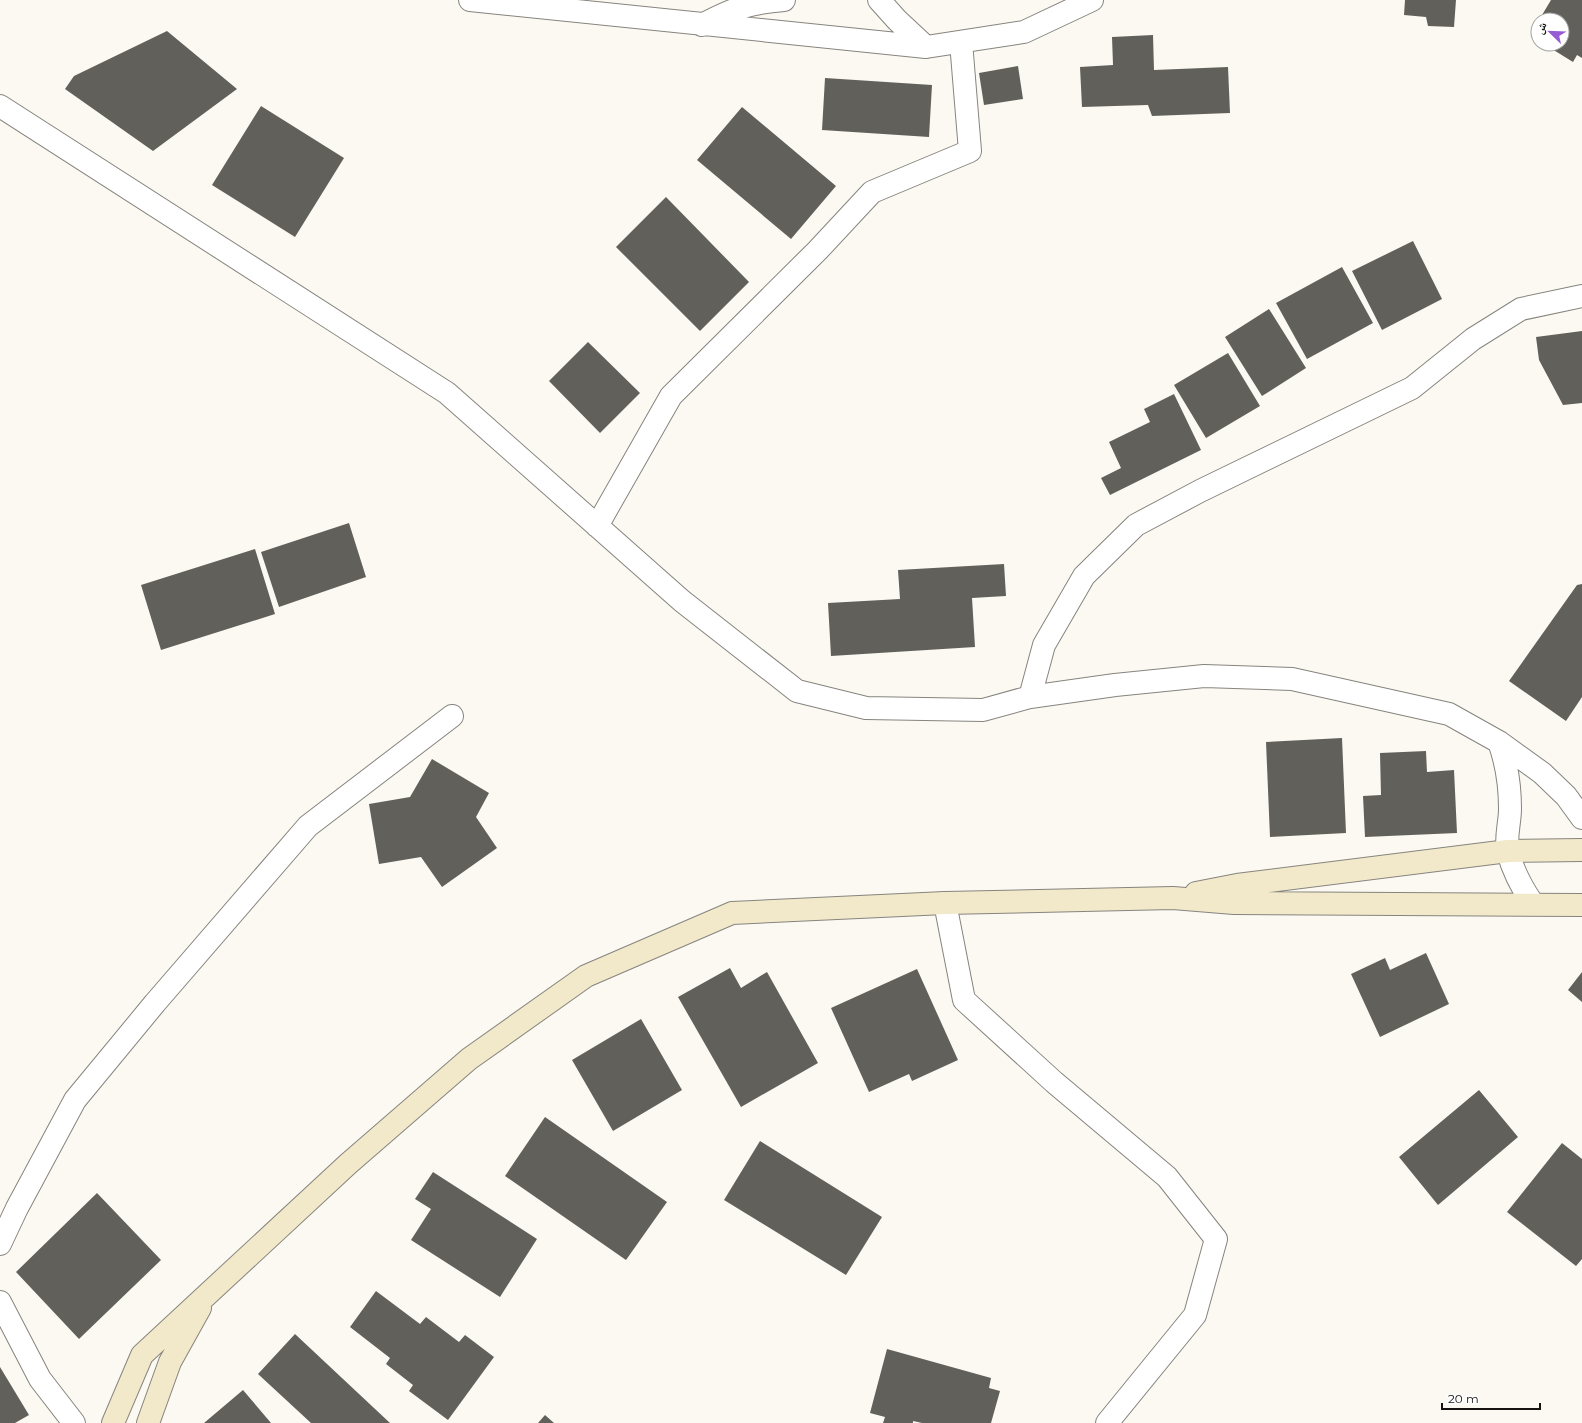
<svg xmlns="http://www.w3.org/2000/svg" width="1582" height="1423" font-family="Montserrat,'Noto Naskh Arabic',sans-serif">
	<rect width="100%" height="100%" fill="#fbf9f2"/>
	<path fill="#62605b" d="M1405,0H1456L1454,27L1428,26L1426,17L1404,15Z
		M1551,0H1582V58L1577,55L1573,62L1552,49L1555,44H1562V20H1539Z
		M167,31L237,89L153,151L65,89L74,76Z
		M1153,35L1154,70L1228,67L1230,113L1152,116L1148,105L1082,107L1080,67L1113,65L1112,37Z
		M1018,66L1023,99L984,105L979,73Z
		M825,78L932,85L929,137L822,130Z
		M261,106L344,158L295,237L212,185Z
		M742,107L836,186L791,239L697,160Z
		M666,197L749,282L700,331L616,247Z
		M1413,241L1442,299L1382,330L1352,271Z
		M1342,267L1373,323L1307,359L1276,303Z
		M1269,309L1306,368L1262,396L1225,337Z
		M1582,331V403L1563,405L1539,360L1536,337Z
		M588,342L640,393L600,433L549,381Z
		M1228,353L1260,406L1206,438L1174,385Z
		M1174,394L1201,450L1110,495L1101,478L1121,468L1109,442L1150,422L1144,409Z
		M349,523L366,577L279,607L261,552Z
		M255,549L275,614L161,650L141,585Z
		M1004,564L1006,596L972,598L975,647L831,656L828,603L900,599L898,570Z
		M1582,584V697L1566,721L1509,681L1577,585Z
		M1342,738L1346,833L1270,837L1266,742Z
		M1426,751L1427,772L1454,770L1457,833L1365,837L1363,796L1381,795L1380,753Z
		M432,759L489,793L476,817L497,848L442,887L421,857L379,864L369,804L410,797Z
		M1426,953L1449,1004L1380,1037L1351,974L1385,958L1390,970Z
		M730,968L741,988L767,972L818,1063L741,1107L678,997Z
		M917,969L958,1060L912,1081L909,1074L869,1092L831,1008Z
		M1582,972V1002L1568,990Z
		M641,1019L682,1090L613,1131L572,1060Z
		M1479,1090L1518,1137L1438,1205L1399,1157Z
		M545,1117L667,1202L626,1260L505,1176Z
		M760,1141L882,1217L846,1275L724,1200Z
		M1562,1143L1582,1159V1259L1576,1266L1507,1212Z
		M433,1172L537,1239L500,1297L411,1240L431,1209L415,1199Z
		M97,1193L161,1260L79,1339L16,1272Z
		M376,1291L420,1324L426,1317L459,1342L465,1335L494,1357L448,1420L409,1391L413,1385L386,1364L390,1358L350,1327Z
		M295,1334L390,1423H311L258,1374Z
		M887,1349L991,1378L989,1388L1000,1391L991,1423H922L913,1421V1423H883L885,1417L870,1413Z
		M0,1367L29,1415L15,1423H0Z
		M243,1390L271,1423H204Z
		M545,1415L554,1423H538Z"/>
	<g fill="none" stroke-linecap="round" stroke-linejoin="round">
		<g stroke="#86847e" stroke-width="24">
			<path id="minor" d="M470,0L926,47L1024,32L1092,0
				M879,0L897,20L926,47
				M702,25C734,8 749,3 784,0
				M0,106L447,393L682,601L797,691L866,708L983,710L1030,697L1115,685L1204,676L1292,679L1449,714L1499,742L1542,773L1566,796L1582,818
				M597,526L671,396L818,250L872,192L970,151L961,42
				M1030,697L1044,645L1084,576L1136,525L1200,491L1412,388L1473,339L1521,309L1582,296
				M1499,742C1507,764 1510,786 1510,809C1510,823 1505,837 1508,852C1513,871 1522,888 1533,904
				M945,903L964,1000L1054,1082L1167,1177L1216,1239L1195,1315L1107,1423
				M0,1244L17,1208L75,1100L155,1003L308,826L452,716
				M0,1302L40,1379L74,1423"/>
		</g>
		<g stroke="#86847e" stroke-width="24">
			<path id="secondary" d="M1196,893L1237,885L1508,851L1582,850
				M113,1423L142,1355L348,1164L469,1059L586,976L732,913L945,903L1173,898L1234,903L1582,905
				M148,1423L170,1362L200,1308"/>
		</g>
		<use href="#minor" stroke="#fff" stroke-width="22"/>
		<use href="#secondary" stroke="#f2e9cb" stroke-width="22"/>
	</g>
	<g transform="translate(1550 32) rotate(293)"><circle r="19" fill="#ffffff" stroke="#a1a1a0"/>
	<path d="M0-3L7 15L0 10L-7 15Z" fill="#975bd3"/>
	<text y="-6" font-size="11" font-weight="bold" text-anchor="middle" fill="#141311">ش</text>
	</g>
	<path d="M1442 1403v6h98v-6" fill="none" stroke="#141311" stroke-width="2"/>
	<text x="1448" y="1403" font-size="12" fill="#141311" stroke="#ffffff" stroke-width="3" paint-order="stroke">20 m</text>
</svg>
